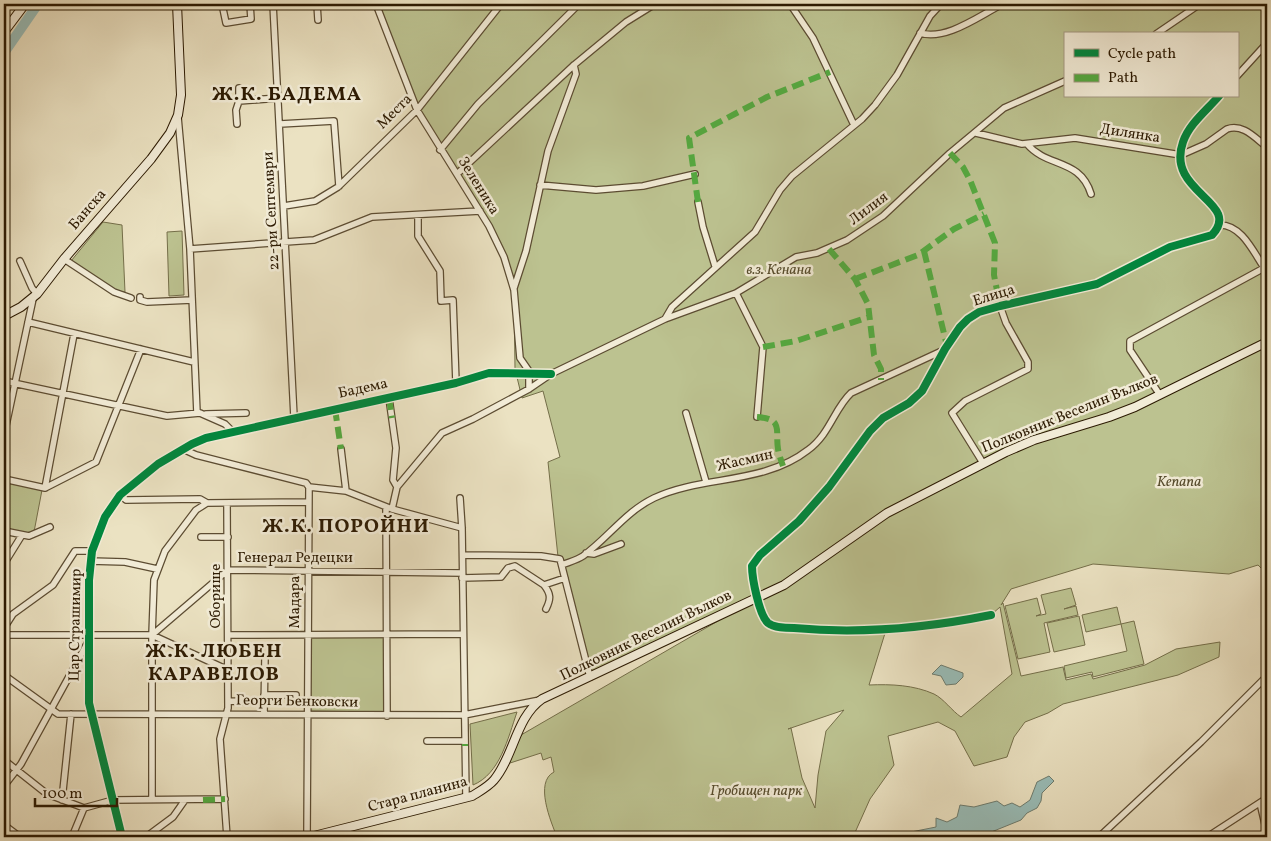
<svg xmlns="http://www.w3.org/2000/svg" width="1271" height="841" font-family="Vollkorn,serif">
	<rect width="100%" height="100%" fill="#ebe2c2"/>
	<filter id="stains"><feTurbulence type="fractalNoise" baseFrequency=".004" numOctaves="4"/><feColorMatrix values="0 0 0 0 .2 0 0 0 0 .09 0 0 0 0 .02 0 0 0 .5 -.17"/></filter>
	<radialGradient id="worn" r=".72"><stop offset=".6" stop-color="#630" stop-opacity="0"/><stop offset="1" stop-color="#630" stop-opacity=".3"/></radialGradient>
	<path fill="#bcc290" stroke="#746e49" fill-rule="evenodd" d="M376,4H1267V574L1258,565L1229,574L1093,564L1011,589L1001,605L1003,603L1021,676L1063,667L1066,680L1091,674L1093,679L1145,665L1176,649L1220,642L1219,657L1178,675L1063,704L1048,713L1025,722L1014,737L1007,757L974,766L955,731L938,722L888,736L894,765L870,799L853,837H557C551,822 534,782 554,772L551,757L543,760L541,753L507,764L521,735L749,603L590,677L558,557L548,462L560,457L543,391L522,398L515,369L514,290L504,257L417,110ZM1065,34H1237V96H1065ZM1000,607L1012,674L961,717C952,711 944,699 934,694C914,685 891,684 869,685L886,630L991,615ZM844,710L826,731L818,775L815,808L802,778L791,728L788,729Z
		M103,222L122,225L125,292L116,291L71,261Z
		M182,231L184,295L169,296L167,232Z
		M4,482L42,490L34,532L30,534L4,528Z
		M1071,588L1076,605L1064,609L1076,606L1078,615L1044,623L1050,652L1018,659L1005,606L1037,598L1041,614L1036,616L1046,614L1041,595Z
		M1117,607L1121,624L1134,621L1144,664L1093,677L1092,672L1066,678L1064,666L1127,651L1121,624L1086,632L1082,615Z
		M1079,616L1085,645L1054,652L1047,623Z
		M310,637H384L385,712L310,711Z
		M517,712C508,738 500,774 473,785L470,724Z"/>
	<path fill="#99bdb8" stroke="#6d7c6f" d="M941,665L963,673V677L956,684L946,685L941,676L932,674Z
		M1049,776L1054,781L1042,793L1041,801L1037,808L1027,813L1021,820L979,837H902L911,832L936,827V818L947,822L957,817L960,805L974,807L997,801L1004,806L1012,803L1020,807L1030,800L1037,782Z"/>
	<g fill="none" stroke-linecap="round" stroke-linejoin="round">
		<path stroke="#99bdb8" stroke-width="10" d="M4,53L38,4"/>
		<g stroke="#5c4c32" stroke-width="8">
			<path id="street" d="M222,4L226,23L251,19L250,4
				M273,4L294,417
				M317,4L318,20
				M376,4L417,110L489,226L504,257L514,290L520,358L529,371V389
				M790,4L813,38L854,125
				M920,33C947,41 980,15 1003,4
				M1156,34L1200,4
				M1237,76L1267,43
				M239,101V88
				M178,117L190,249L197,413
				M237,124L236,110L239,101L279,98
				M280,124L334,121L339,186
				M976,133L1022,144L1075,138L1181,155L1206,144L1227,129C1243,123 1256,139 1267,147
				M1027,144C1047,168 1080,158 1091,194
				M440,150L478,104L579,4
				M457,174L574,65L626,22L655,4
				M540,185L596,190L643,186L695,174
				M698,202L703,227L715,266
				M284,206L315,201L338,187L417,110L501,4
				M418,215V236L440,271L441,301L453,300L456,383
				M1219,225C1243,224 1255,256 1267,272
				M190,249L314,240L372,217L480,211
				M64,259L114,292L131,298
				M20,261L32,288L37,294
				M514,288L526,251L548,151L576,74L574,65
				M736,293L763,347L757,417
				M140,297V300L147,302L192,300
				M665,319L736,293L796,257L817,253L847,240L883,216L950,153L1004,108L1065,81
				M28,322L194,362
				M4,381L167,416L200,413L225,424L233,432
				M1160,395L1130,350V341L1264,268
				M389,398L396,448L393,480L397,487
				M686,413L706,482
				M206,414L246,413
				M4,435L33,299
				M183,449L196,455L306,483L309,487L346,491L392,509L462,528
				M341,449L346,491
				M983,463L952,413L965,401L1028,369V362L1006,323L1000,306
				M4,479L45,488L96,462L141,349
				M45,488L74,334
				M120,495L126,500L200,499L207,503L308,502
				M460,498L462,528L466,798
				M227,503L228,708L220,739L227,837
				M386,507L387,716
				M392,509L397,487L442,433L473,419L529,389L551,374L665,319L672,307L755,232L780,190L792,176L862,119L875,105L897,75L930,16L941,4
				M4,531L29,536L50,527
				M201,537H228
				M586,553L594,554L621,544
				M463,555L541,556L560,559L590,677
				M90,561L125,562L157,569
				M4,564L22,535
				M562,565C569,562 577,560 583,556C608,538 625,512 654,498C703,475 763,485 808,450C830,434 834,409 851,393L944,350
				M462,578L501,577L508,568L515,566L544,585L565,578
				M544,585C551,594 551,599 546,609
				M991,615C927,628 859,634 794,628C786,628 774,628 768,623C759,615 752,578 752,566L760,555L799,521L829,487L870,431L883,418L909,403L922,391L945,349L960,327L968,319L979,312L1000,306L1097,284L1170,247L1212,235C1243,202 1165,193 1183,142C1189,124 1207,110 1219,96
				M4,628L13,614L53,585L75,551H92
				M4,635H152L228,670
				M152,635L228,570L462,573
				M228,635L462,634
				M4,675L58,714L464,715L540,700
				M264,695H296
				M228,701L264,702
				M264,713L265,657
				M427,741H465
				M4,760L47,794L84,808L113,800L225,799
				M4,786L21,764L88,642
				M152,799V635L154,580L165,551L196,510L207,503
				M62,800L71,714
				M1260,803L1267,833
				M4,825L20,837
				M72,837L84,808
				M122,837L89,703V580L92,551L105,517L120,495L158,464L192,444L206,438L456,383L489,373L551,374
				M146,837L173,817L185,800
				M307,837L309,487
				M1099,837L1201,742L1267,676
				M1207,837L1267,798"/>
		</g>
		<g stroke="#2c1a02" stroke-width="10">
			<path id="secondary" d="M4,32L25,4
				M4,316L21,307L37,294L64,259L151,159L170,133L178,115L181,95L177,4
				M310,837L472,796C480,791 488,787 494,780C514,756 516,717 542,699L784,585L887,513L1006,452L1034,440L1109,417L1135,407L1267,342"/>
		</g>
		<use href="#street" stroke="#f2ecd7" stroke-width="5.5"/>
		<use href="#secondary" stroke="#f2ecd7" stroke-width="8"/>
		<path stroke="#54a940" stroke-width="6" stroke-dasharray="12 6" stroke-linecap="butt" d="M950,153L963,167L970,180L995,243L994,275L1000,306
			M698,202L689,138L767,97L830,72
			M829,249L855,279L868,304L874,355L881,369V380
			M924,251L947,346
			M855,279L918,255L954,229L984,214
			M763,347L796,341L869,317
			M389,398L392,418
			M335,409L341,449
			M757,417C784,419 775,430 778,449C779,455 781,460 783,466
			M465,746V744
			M203,800L225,799"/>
		<g stroke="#f2ecd7" stroke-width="11">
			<path id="cycleway" d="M991,615C927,628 859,634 794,628C786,628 774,628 768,623C759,615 752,578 752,566L760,555L799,521L829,487L870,431L883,418L909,403L922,391L945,349L960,327L968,319L979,312L1000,306L1097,284L1170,247L1212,235C1243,202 1165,193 1183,142C1189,124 1207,110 1219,96
				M122,837L89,703V580L92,551L105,517L120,495L158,464L192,444L206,438L456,383L489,373L551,374"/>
		</g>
		<use href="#cycleway" stroke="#00873e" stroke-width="8"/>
	</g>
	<g text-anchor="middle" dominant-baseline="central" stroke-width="5" stroke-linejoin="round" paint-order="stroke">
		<g font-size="15" fill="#2c1a02" stroke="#f2ecd7">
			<text transform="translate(395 112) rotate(-45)">Места</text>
			<text transform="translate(1130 134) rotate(9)">Дилянка</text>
			<text transform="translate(478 186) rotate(58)">Зеленика</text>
			<text transform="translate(869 209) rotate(-37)">Лилия</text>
			<text transform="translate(88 210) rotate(-49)">Банска</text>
			<text transform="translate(272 211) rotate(-93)">22-ри Септември</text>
			<text transform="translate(994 296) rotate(-17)">Елица</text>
			<text transform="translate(363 389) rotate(-12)">Бадема</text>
			<text transform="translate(1070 414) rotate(-22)">Полковник Веселин Вълков</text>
			<text transform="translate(745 461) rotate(-13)">Жасмин</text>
			<text x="295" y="558">Генерал Редецки</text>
			<text transform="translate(216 596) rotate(-90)">Оборище</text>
			<text transform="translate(295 602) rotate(-90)">Мадара</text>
			<text transform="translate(76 625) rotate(-89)">Цар Страшимир</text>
			<text transform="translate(646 636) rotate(-26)">Полковник Веселин Вълков</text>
			<text transform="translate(297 702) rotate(1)">Георги Бенковски</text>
			<text transform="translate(418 795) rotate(-15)">Стара планина</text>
		</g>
		<g font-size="15" font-style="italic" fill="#574c2d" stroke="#f2ecd7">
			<text x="779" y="270">в.з. Кенана</text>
			<text x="1179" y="482">Kenana</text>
			<text x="756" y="791">Гробищен парк</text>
		</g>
		<g font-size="20" font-weight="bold" letter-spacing="1" fill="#2c1a02" stroke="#f2ecd7">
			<text x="287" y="95">Ж.К. БАДЕМА</text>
			<text x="346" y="527">Ж.К. ПОРОЙНИ</text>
			<text x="214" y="652">Ж.К. ЛЮБЕН<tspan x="214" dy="23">КАРАВЕЛОВ</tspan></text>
		</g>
	</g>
	<rect width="1271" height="841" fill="none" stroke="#ebe2c2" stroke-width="20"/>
	<rect x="5" y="5" width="1261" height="831" fill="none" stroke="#2c1a02" stroke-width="2.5"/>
	<rect x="10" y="10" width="1251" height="821" fill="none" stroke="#2c1a02"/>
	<rect x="1064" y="32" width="175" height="65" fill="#f2ecd7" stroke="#a39882"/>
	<rect x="1074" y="49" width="25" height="8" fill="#00873e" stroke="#a39882"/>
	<text x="1108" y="58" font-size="15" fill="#2c1a02">Cycle path</text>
	<rect x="1074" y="74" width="25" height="8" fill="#54a940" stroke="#a39882"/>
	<text x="1108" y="82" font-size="15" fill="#2c1a02">Path</text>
	<path d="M35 798v8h82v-8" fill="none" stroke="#2c1a02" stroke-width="2.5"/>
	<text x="42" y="798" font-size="15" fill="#2c1a02" stroke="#f2ecd7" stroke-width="4" paint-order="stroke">100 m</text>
	<rect width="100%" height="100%" filter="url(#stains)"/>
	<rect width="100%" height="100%" fill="url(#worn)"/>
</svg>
